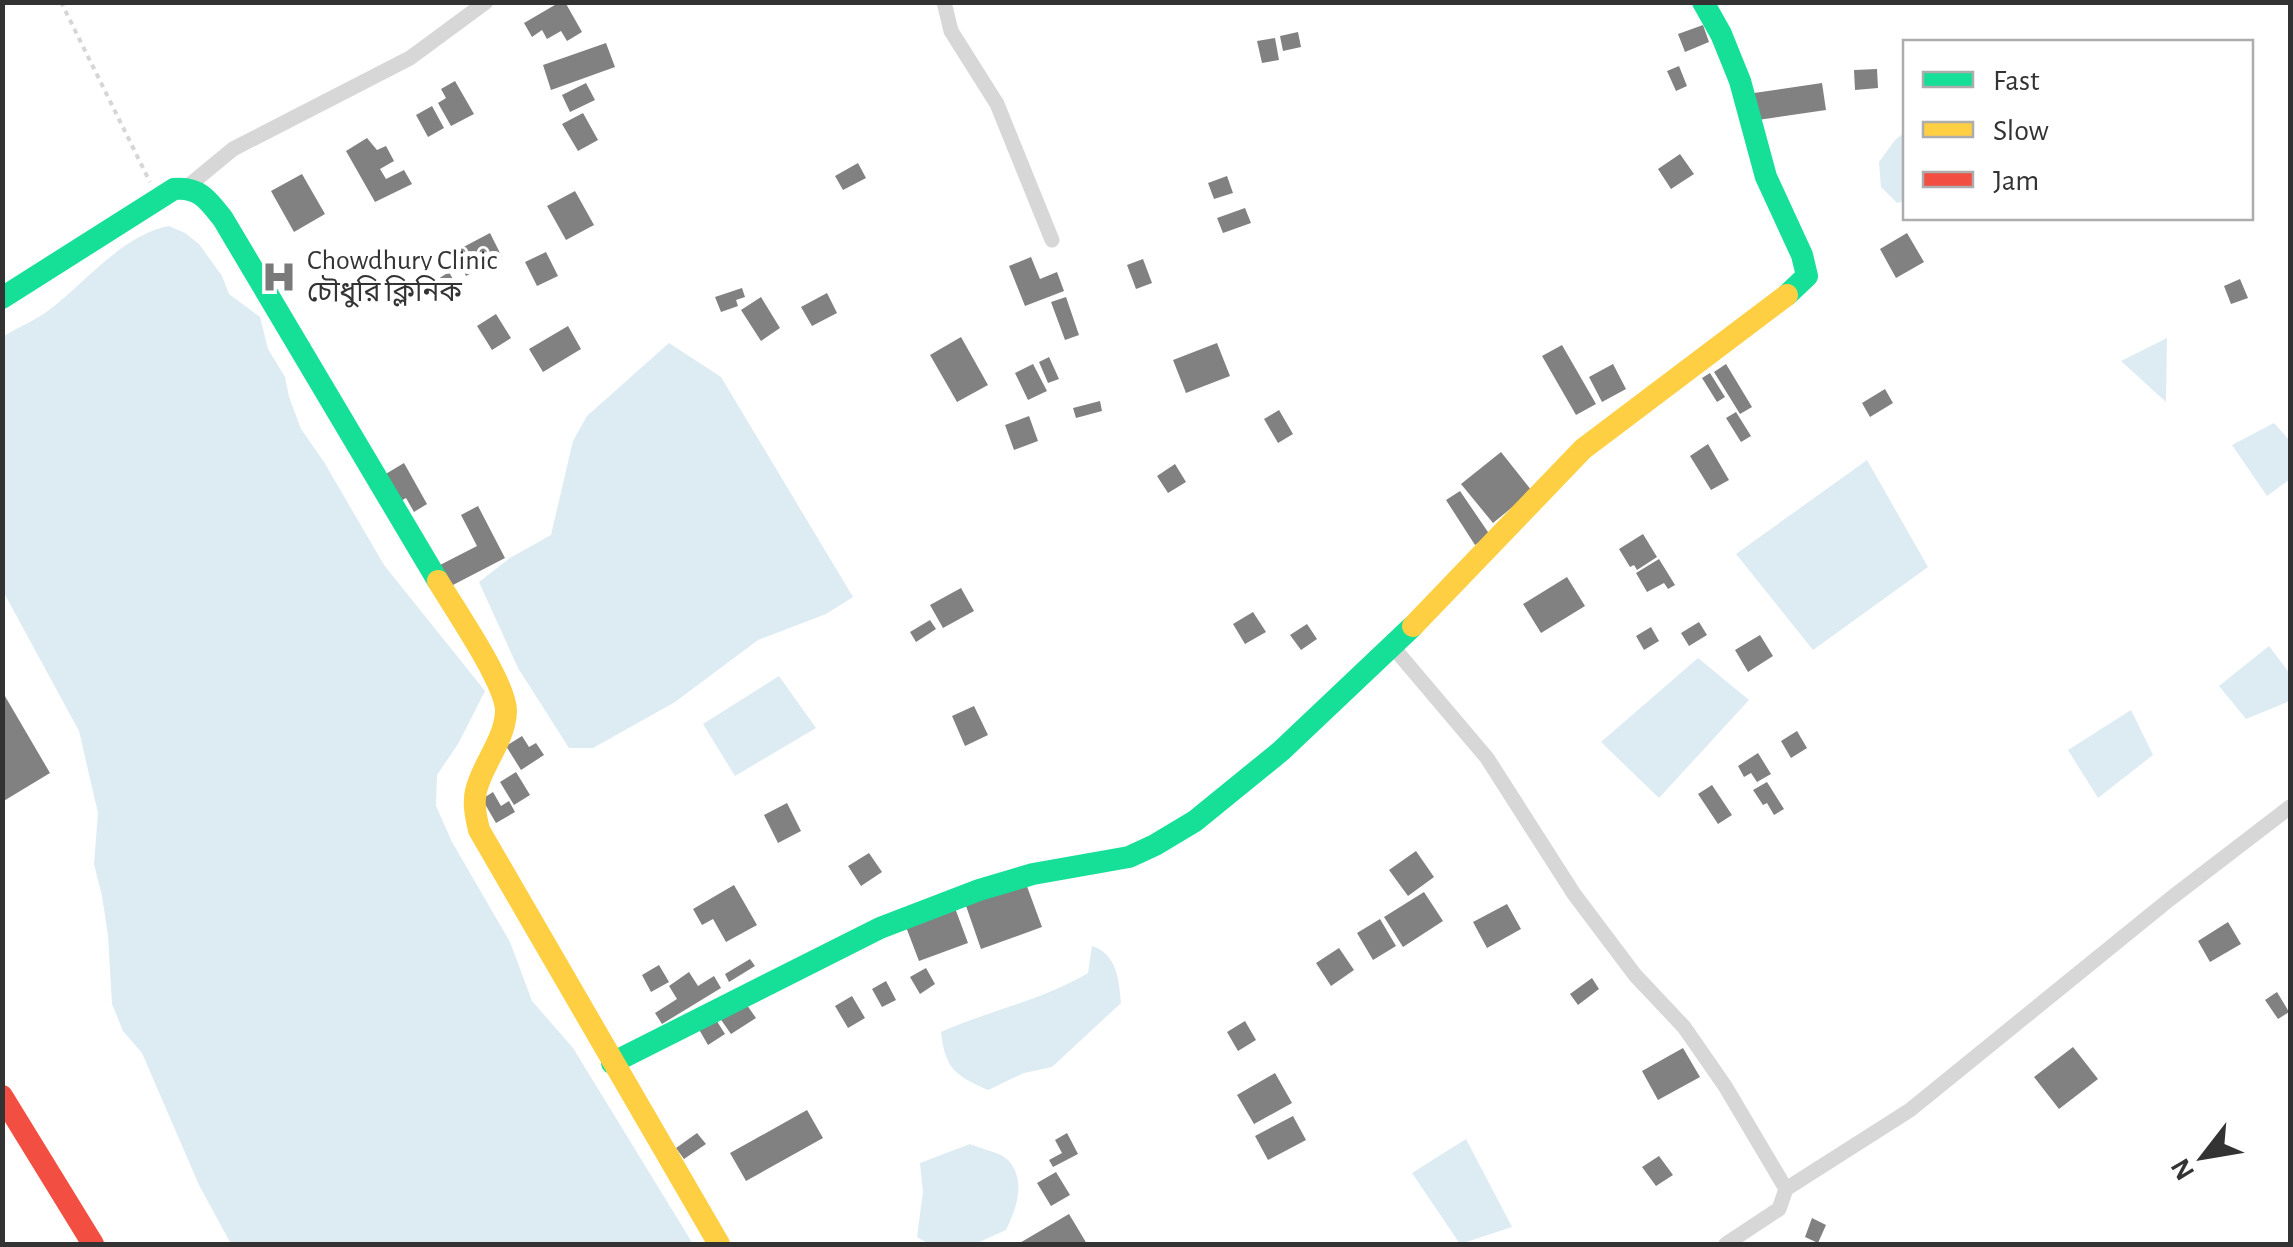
<svg xmlns="http://www.w3.org/2000/svg" width="2293" height="1247" font-family="'Alegreya Sans','Noto Sans Bengali',sans-serif">
	<rect width="100%" height="100%" fill="#fff"/>
	<path fill="#ddebf3" d="M1905,132V201L1897,203L1881,187L1879,162L1895,140Z
		M169,226L185,233L199,244L222,276L229,294L260,317L268,349L285,377L289,397L301,429L324,462L384,565L485,691L458,744L437,775L436,806L452,842L510,942L532,1001L573,1048L693,1244H231L199,1185L142,1053L123,1031L112,1004L108,935L102,896L94,864L98,813L79,731L3,591V337C16,328 32,322 45,313C83,286 121,235 169,226Z
		M2167,338L2166,401V402L2121,361Z
		M669,343L721,377L853,597L826,614L758,640L675,702L593,748H569L518,668L479,582L510,558L551,535L573,441L587,416Z
		M2274,423L2290,441V479L2267,496L2232,445Z
		M1867,460L1928,567L1813,650L1736,554Z
		M2269,646L2290,674V701L2246,719L2219,686Z
		M1698,658L1749,700L1659,798L1601,742Z
		M779,676L816,728L735,776L703,724Z
		M2131,710L2153,755L2098,798L2068,750Z
		M1092,946C1117,954 1119,980 1121,1003L1052,1067L1024,1073L988,1090C956,1076 945,1069 941,1032C990,1010 1041,1001 1088,973Z
		M1466,1139L1512,1227L1460,1244L1412,1173Z
		M970,1144C981,1149 1000,1152 1008,1160C1027,1181 1016,1209 1006,1230L975,1244H929L917,1237L923,1192L920,1163Z"/>
	<path fill="#818181" d="M560,2H565L582,32L567,41L561,31L547,39L542,30L532,37L524,23Z
		M1703,25L1709,42L1685,52L1678,34Z
		M1298,32L1301,47L1283,51L1280,36Z
		M1275,38L1279,60L1262,63L1257,41Z
		M606,43L615,67L551,90L543,65Z
		M1679,66L1687,86L1676,91L1667,71Z
		M1877,69L1878,88L1855,90L1854,70Z
		M455,81L474,114L451,126L438,103L446,98L441,89Z
		M586,83L595,100L570,112L562,95Z
		M1822,83L1826,110L1758,120L1754,93Z
		M432,106L444,128L428,137L416,115Z
		M583,113L598,140L578,151L562,124Z
		M367,138L377,150L386,146L394,161L380,169L386,179L404,170L412,184L375,202L346,151Z
		M1680,154L1694,174L1671,189L1658,169Z
		M858,163L866,178L843,190L835,176Z
		M302,174L325,214L294,232L271,191Z
		M1227,176L1233,193L1214,199L1208,183Z
		M575,191L594,225L566,240L547,206Z
		M1245,208L1251,223L1223,233L1217,218Z
		M490,233L502,257L466,276L454,252Z
		M1907,233L1924,262L1896,278L1880,249Z
		M546,252L558,276L537,286L525,262Z
		M1031,257L1040,279L1057,272L1064,291L1025,306L1009,266Z
		M1143,259L1152,283L1136,289L1127,265Z
		M449,272L454,281L419,302L414,294Z
		M2240,279L2248,298L2231,304L2224,286Z
		M742,288L745,297L736,300L738,306L721,312L715,297Z
		M827,293L837,313L812,326L801,307Z
		M761,297L780,328L761,341L741,310Z
		M1066,297L1079,335L1065,340L1051,302Z
		M496,314L511,338L492,350L477,326Z
		M568,326L581,349L543,372L529,349Z
		M961,337L988,385L957,402L930,355Z
		M1217,343L1230,376L1186,393L1173,360Z
		M1562,345L1596,404L1576,415L1542,356Z
		M1049,357L1059,379L1048,383L1039,362Z
		M1033,364L1047,391L1028,400L1015,373Z
		M1613,364L1626,389L1602,402L1589,377Z
		M1726,364L1752,407L1740,414L1714,372Z
		M1710,373L1725,397L1717,402L1702,378Z
		M1885,389L1893,403L1870,417L1862,403Z
		M1100,401L1102,411L1076,418L1073,408Z
		M1279,410L1293,434L1278,443L1264,419Z
		M1736,412L1751,436L1741,442L1726,418Z
		M1029,416L1038,441L1014,450L1005,425Z
		M1708,444L1729,480L1711,490L1690,456Z
		M1501,452L1532,491L1493,523L1461,484Z
		M404,463L427,504L414,512L406,498L399,502L384,475Z
		M1175,464L1186,482L1168,493L1157,476Z
		M1460,491L1490,535L1475,545L1446,500Z
		M478,506L505,558L451,586L440,565L477,546L461,515Z
		M1643,534L1657,557L1637,570L1634,565L1630,567L1619,549Z
		M1659,559L1675,585L1668,589L1664,583L1647,592L1636,573Z
		M1567,577L1585,606L1541,633L1523,604Z
		M961,588L974,611L943,628L930,605Z
		M1253,612L1266,632L1245,644L1233,624Z
		M930,620L936,629L916,642L910,632Z
		M1699,622L1707,635L1689,646L1681,633Z
		M1307,624L1317,639L1301,650L1290,635Z
		M1651,627L1659,641L1644,650L1636,636Z
		M1760,635L1773,656L1748,672L1735,650Z
		M2,691L50,773L2,802Z
		M974,706L988,735L965,746L952,716Z
		M1797,731L1807,748L1791,758L1781,741Z
		M522,736L529,747L536,743L544,755L521,770L506,746Z
		M1758,753L1771,774L1757,782L1751,773L1744,777L1738,766Z
		M516,772L530,795L514,805L500,782Z
		M1767,782L1784,809L1774,815L1767,803L1763,805L1753,790Z
		M1712,785L1732,815L1718,824L1698,794Z
		M493,792L501,806L509,801L515,812L496,823L482,799Z
		M787,803L801,831L778,843L764,815Z
		M1416,851L1434,877L1408,896L1389,870Z
		M869,853L882,872L861,886L848,866Z
		M1025,881L1042,927L981,949L965,903Z
		M734,885L757,925L726,942L713,919L702,925L693,909Z
		M1424,892L1443,921L1403,947L1384,917Z
		M1507,904L1521,929L1487,948L1473,922Z
		M955,908L968,943L919,961L906,927Z
		M1380,919L1396,946L1373,960L1357,933Z
		M2228,922L2241,944L2210,962L2198,941Z
		M1339,948L1354,970L1331,986L1316,963Z
		M750,959L755,966L729,982L725,974Z
		M659,965L669,982L651,992L642,975Z
		M926,968L935,984L920,994L910,977Z
		M689,972L698,986L714,976L721,988L662,1024L655,1013L677,999L669,986Z
		M1592,978L1599,989L1578,1005L1570,994Z
		M886,981L896,1000L882,1007L872,989Z
		M2277,992L2289,1012L2278,1019L2265,1000Z
		M852,996L865,1018L848,1028L835,1006Z
		M742,998L756,1018L731,1034L717,1014Z
		M713,1015L725,1034L708,1045L697,1026Z
		M1245,1021L1256,1040L1238,1051L1227,1032Z
		M2073,1047L2098,1079L2059,1109L2034,1077Z
		M1683,1048L1700,1077L1658,1100L1642,1071Z
		M1275,1073L1292,1103L1254,1124L1237,1095Z
		M807,1110L823,1138L746,1181L730,1153Z
		M1293,1116L1306,1140L1268,1160L1255,1136Z
		M697,1133L706,1144L684,1159L676,1148Z
		M1067,1133L1078,1154L1053,1167L1049,1160L1062,1153L1055,1140Z
		M1659,1156L1673,1175L1656,1186L1642,1167Z
		M1056,1172L1070,1195L1051,1206L1037,1183Z
		M1069,1214L1087,1244H1018Z
		M1812,1218L1826,1225L1818,1243L1805,1237Z"/>
	<g fill="none" stroke-linecap="round" stroke-linejoin="round">
		<path stroke="#d6d6d6" stroke-width="4" stroke-dasharray="5 5" stroke-linecap="butt" d="M61,2L150,182"/>
		<path stroke="#d7d7d7" stroke-width="15" d="M944,2L951,31L997,104L1052,240
			M187,187L233,149L410,58L486,2
			M1393,647L1487,758L1574,894L1635,975L1684,1027L1725,1086L1786,1189
			M1726,1244L1779,1209L1786,1189L1910,1110L2170,899L2290,807"/>
		<path stroke="#16e098" stroke-width="22" d="M1703,2L1721,34L1740,81L1766,177L1802,255L1807,276L1787,295
			M2,298L174,189C199,186 209,201 223,219L438,581
			M612,1063L880,928L979,890L1033,874L1129,857L1155,845L1195,821L1281,751L1413,626"/>
		<path stroke="#ffcf43" stroke-width="22" d="M438,581C454,608 506,683 506,711C505,741 482,764 476,791C473,804 476,817 479,830L719,1244
			M1413,626L1583,449L1787,295"/>
		<path stroke="#f24e42" stroke-width="22" d="M2,1096L93,1244"/>
	</g>
	<defs>
		<g id="hospital-bare" transform="scale(2.7)"><path d="M-5-5h3v3.5h4V-5h3V5h-3V1.5h-4V5h-3Z" fill="#7a7a7a" stroke="#fff" stroke-width="2.5" paint-order="stroke"/></g>
	</defs>
	<g fill-rule="evenodd">
		<use href="#hospital-bare" x="279" y="277"/>
	</g>
	<g text-anchor="middle" dominant-baseline="central" stroke-width="10" stroke-linejoin="round" paint-order="stroke">
		<g font-size="28" fill="#333" stroke="#fff" text-anchor="start">
			<text x="307" y="261">Chowdhury Clinic<tspan x="307" dy="32">চৌধুরি ক্লিনিক</tspan></text>
		</g>
	</g>
	<rect width="2293" height="1247" fill="none" stroke="#333333" stroke-width="10"/>
	<rect x="1903" y="40" width="350" height="180" fill="#ffffff" stroke="#adadad" stroke-width="2.5"/>
	<rect x="1923" y="72" width="50" height="15" fill="#16e098" stroke="#adadad" stroke-width="2.5"/>
	<text x="1993" y="90" font-size="30" fill="#333333">Fast</text>
	<rect x="1923" y="122" width="50" height="15" fill="#ffcf43" stroke="#adadad" stroke-width="2.5"/>
	<text x="1993" y="140" font-size="30" fill="#333333">Slow</text>
	<rect x="1923" y="172" width="50" height="15" fill="#f24e42" stroke="#adadad" stroke-width="2.5"/>
	<text x="1993" y="190" font-size="30" fill="#333333">Jam</text>
	<g transform="translate(2203 1157) rotate(239)" stroke="#ffffff" stroke-width="8" paint-order="stroke">
	<path d="M0-8L18 38L0 25L-18 38Z" fill="#333333"/>
	<text y="-15" font-size="28" font-weight="bold" text-anchor="middle" fill="#333333">N</text>
	</g>
</svg>
